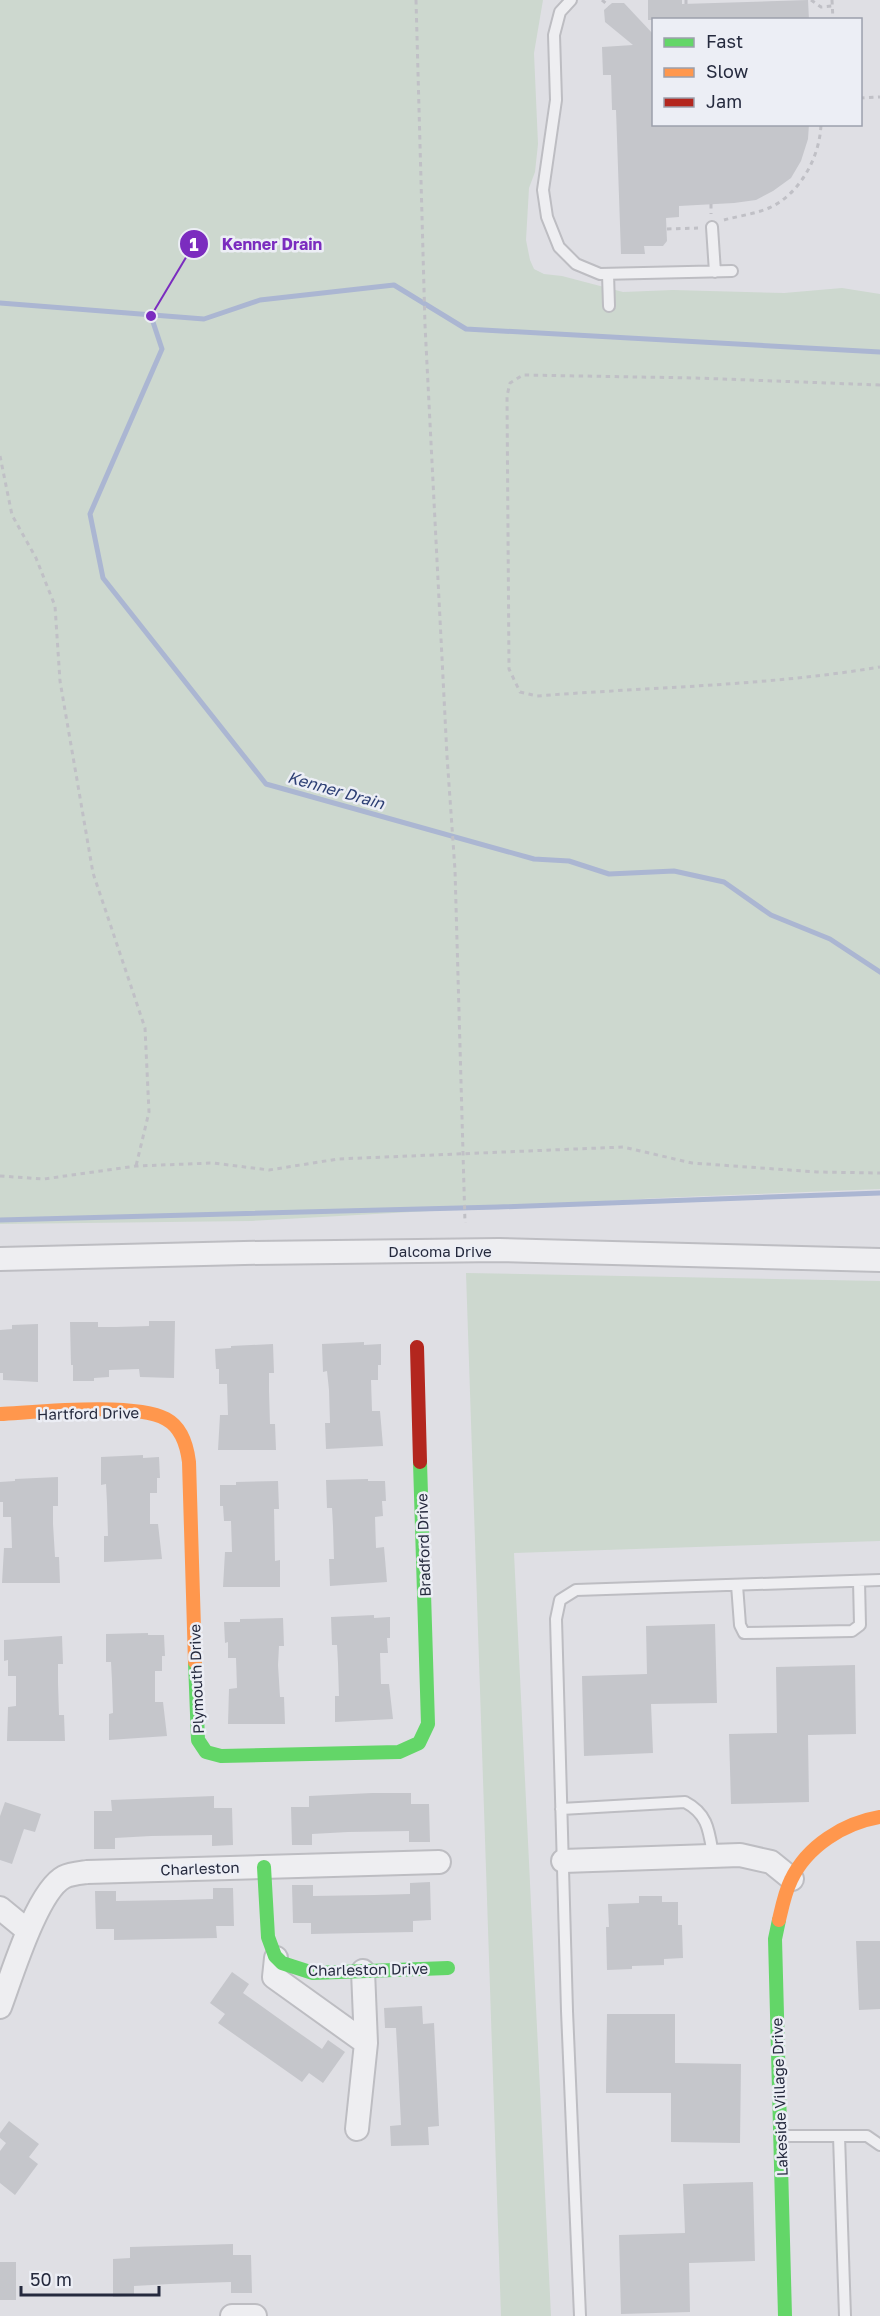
<svg xmlns="http://www.w3.org/2000/svg" width="880" height="2316" font-family="'Golos Text',sans-serif">
	<rect width="100%" height="100%" fill="#dfdfe4"/>
	<path fill="#cdd8cf" d="M0,0H543L534,53L538,144L535,172L529,188L526,240L530,260L534,269L544,274L562,276L623,292L673,290L784,293L842,288L880,294V1189L659,1198L251,1221L0,1224Z
		M466,1273L880,1281V1541L514,1553L551,2316H501Z"/>
	<g fill="none" stroke-linecap="round" stroke-linejoin="round">
		<path stroke="#abb6d2" stroke-width="5" d="M0,303L204,319L260,300L394,285L466,329L880,352
			M151,316L162,349L90,514L103,578L266,784L534,859L569,861L609,874L674,871L724,882L771,915L830,939L880,972
			M0,1220L498,1207L880,1193"/>
	</g>
	<path fill="#c5c6cb" d="M648,0H682V4L808,0L809,20H648Z
		M612,3H624L654,35V124H809L808,139L801,161L791,178L773,191L756,200L734,203L679,206V217L666,218L667,241L663,246H644L645,254H621L616,110H612L611,75H603L602,47L633,45L605,22L604,10Z
		M149,1321H175L174,1378L140,1377L139,1369L109,1370V1377L94,1378V1381H73V1365H71L70,1322H98V1327H116L149,1326Z
		M38,1324V1382L3,1380V1373H0V1330L12,1329V1325Z
		M364,1342V1345L381,1344V1365H378V1380H371L372,1411H380L383,1446L326,1449L325,1423H330L329,1390L327,1371L323,1372L322,1344Z
		M273,1344L274,1373H269V1391L270,1424H275L276,1450H218L220,1415H228L227,1384H219V1369H216L215,1349L231,1348V1346Z
		M143,1455V1458L159,1457L160,1478H157V1493H150V1524H158L162,1559L104,1562V1536H108L107,1503L106,1484L101,1485V1457Z
		M58,1477V1506H53V1524L55,1557H59L60,1583H2L4,1548H12L11,1517H3V1502H0V1482L15,1481V1479Z
		M368,1479V1481H385L386,1501H382L383,1516L375,1517L376,1548L384,1547L387,1582L330,1586L329,1559H334L333,1526L332,1508H327L326,1480Z
		M278,1481L279,1509H274L275,1561L280,1560V1587H223L225,1552H232L231,1521H224L223,1506H220V1485H236V1482Z
		M374,1615V1618L390,1617V1638H387L388,1653H380L381,1684H389L393,1719L335,1722V1696H339L338,1663L337,1645H332L331,1617Z
		M283,1618L284,1646H279L278,1665L280,1697H284L285,1724H228L229,1689L237,1688L236,1658H228V1642L225,1643L224,1622H240V1619Z
		M715,1624L717,1703L651,1704L653,1753L584,1756L582,1676L647,1674L646,1626Z
		M148,1633V1635H164L165,1656H162V1671H155V1702H163L167,1736L109,1740V1714L113,1713L112,1681L111,1662H106V1634Z
		M62,1636L63,1664H58V1683L59,1715H64L65,1741H7L8,1707L16,1706V1676H8V1660L4,1661V1640Z
		M855,1665L856,1734L808,1735L809,1802L731,1804L729,1734L777,1733L776,1667Z
		M372,1793H411V1804H429L430,1842H409V1831L348,1832L312,1834V1845H292L291,1807H309V1796Z
		M214,1796V1808H232L233,1845L212,1846V1835L151,1836L115,1838V1849H94V1811H112L111,1800Z
		M5,1802L41,1814L35,1832L24,1829L12,1864L0,1860V1816Z
		M430,1882L431,1920L413,1921V1932L311,1934V1923H293L292,1885H313V1896L374,1895L410,1894V1883Z
		M213,1888H233L234,1926H216L217,1938L114,1940V1929H96L95,1891H116V1901L177,1900L213,1899Z
		M639,1896H662V1902H678V1925H682L683,1958L664,1959V1965L632,1966V1969L607,1970L606,1927H609L608,1904L639,1903Z
		M856,1941H880V2009L859,2010Z
		M232,1972L249,1984L243,1993L292,2028L322,2049L328,2040L345,2052L323,2083L309,2073L302,2082L218,2023L225,2014L210,2003Z
		M422,2006L423,2024L434,2023L439,2126L428,2127L429,2145L391,2146L390,2126L401,2125L398,2064L396,2028H385L384,2008Z
		M607,2014H675V2063L741,2064L740,2143L671,2142V2093H606Z
		M9,2121L39,2144L29,2157L38,2164L15,2195L0,2183V2151L6,2143L0,2138V2133Z
		M753,2182L755,2261L689,2263L690,2312L621,2314L619,2235L685,2233L683,2184Z
		M233,2244V2255H251L252,2293H231V2282L170,2284L134,2286V2296L113,2297V2259L130,2258V2247Z
		M0,2262H16V2300H0Z"/>
	<g fill="none" stroke-linecap="round" stroke-linejoin="round">
		<g stroke="#bdbdc2" stroke-width="14">
			<path id="lane" d="M571,0L560,12L554,35L556,100L543,190L547,217L559,247L576,264L600,274L732,271
				M712,227L715,272
				M608,274L609,306
				M737,1585L740,1625L744,1633L852,1631L860,1625L859,1581
				M561,1809L685,1802C708,1814 709,1831 713,1855
				M784,2136H867L880,2145
				M839,2136L845,2316
				M580,2316L567,2011L556,1619L560,1600L576,1590L880,1580"/>
		</g>
		<g stroke="#bdbdc2" stroke-width="26">
			<path id="street" d="M0,1259L244,1253L499,1250L880,1260
				M563,1861L740,1855L771,1862L792,1879
				M0,1908L28,1931
				M276,1958L274,1977L366,2043
				M0,2007C11,1978 37,1891 64,1877C70,1874 80,1873 87,1872L439,1862
				M357,2129L366,2043L363,1971
				M232,2316H255"/>
		</g>
		<path stroke="#c0c0c6" stroke-width="3" stroke-dasharray="4.5 4.5" stroke-linecap="butt" d="M416,0L425,325L447,756L455,870L465,1223
			M602,0L609,6
			M686,0V4
			M811,0L821,7L832,6
			M832,0L833,20
			M860,98L880,97
			M711,204V214
			M724,220C738,216 755,214 769,208C800,194 820,157 821,124
			M667,229L698,228
			M880,385L696,378L523,375L510,383L507,396L509,669L520,692L537,696C651,687 766,686 880,667
			M0,456L12,515L36,558L55,606L60,681L93,873L145,1028L149,1112L136,1166
			M0,1176L44,1179L136,1166L213,1163L269,1170L338,1159L623,1147L692,1163L817,1172L880,1173"/>
		<use href="#lane" stroke="#eeeef1" stroke-width="10"/>
		<use href="#street" stroke="#eeeef1" stroke-width="22"/>
		<path stroke="#63d668" stroke-width="14" d="M195,1662L198,1740L206,1752L221,1756L399,1752L419,1743L428,1724L420,1462
			M264,1867L268,1937L275,1956L282,1963L313,1973L448,1968
			M779,1920L775,1939L785,2316"/>
		<path stroke="#ff974d" stroke-width="14" d="M0,1414C38,1412 135,1402 166,1419C181,1427 187,1446 189,1462L195,1662
			M779,1920C782,1907 785,1892 791,1880C807,1846 844,1823 880,1817"/>
		<path stroke="#b3261e" stroke-width="14" d="M417,1347L420,1462"/>
	</g>
	<g text-anchor="middle" dominant-baseline="central" stroke-width="5" stroke-linejoin="round" paint-order="stroke">
		<g font-size="15" fill="#252a3e" stroke="#eceef5">
			<text x="440" y="1251">Dalcoma Drive</text>
			<text transform="translate(88 1413) rotate(-1)">Hartford Drive</text>
			<text transform="translate(423 1545) rotate(-92)">Bradford Drive</text>
			<text transform="translate(196 1679) rotate(-92)">Plymouth Drive</text>
			<text transform="translate(200 1868) rotate(-2)">Charleston</text>
			<text transform="translate(368 1969) rotate(-1)">Charleston Drive</text>
			<text transform="translate(779 2097) rotate(-92)">Lakeside Village Drive</text>
		</g>
		<g font-size="16" font-style="italic" fill="#2d3f74" stroke="#eceef5">
			<text transform="translate(336 790) rotate(16)">Kenner Drain</text>
		</g>
	</g>
	<path fill="none" stroke="#7b2cbf" stroke-width="2" d="M151 316L194 244"/>
	<g fill="#7b2cbf" stroke="#eceef5" stroke-width="2">
		<circle cx="151" cy="316" r="6"/>
		<circle cx="194" cy="244" r="15"/>
	</g>
	<g font-size="18" text-anchor="middle" font-weight="bold" fill="#fff">
		<text x="194" y="251">1</text>
	</g>
	<g font-size="16" text-anchor="middle" font-weight="bold" fill="#7b2cbf" stroke="#eceef5" stroke-width="5" stroke-linejoin="round" paint-order="stroke">
		<text x="272" y="250">Kenner Drain</text>
	</g>
	<rect x="652" y="18" width="210" height="108" fill="#eceef5" stroke="#9ca0ac" stroke-width="1.5"/>
	<rect x="664" y="38" width="30" height="9" fill="#63d668" stroke="#9ca0ac" stroke-width="1.5"/>
	<text x="706" y="48" font-size="18" fill="#252a3e">Fast</text>
	<rect x="664" y="68" width="30" height="9" fill="#ff974d" stroke="#9ca0ac" stroke-width="1.5"/>
	<text x="706" y="78" font-size="18" fill="#252a3e">Slow</text>
	<rect x="664" y="98" width="30" height="9" fill="#b3261e" stroke="#9ca0ac" stroke-width="1.5"/>
	<text x="706" y="108" font-size="18" fill="#252a3e">Jam</text>
	<path d="M21 2286v9h138v-9" fill="none" stroke="#252a3e" stroke-width="3"/>
	<text x="30" y="2286" font-size="18" fill="#252a3e" stroke="#eceef5" stroke-width="4.5" paint-order="stroke">50 m</text>
</svg>
